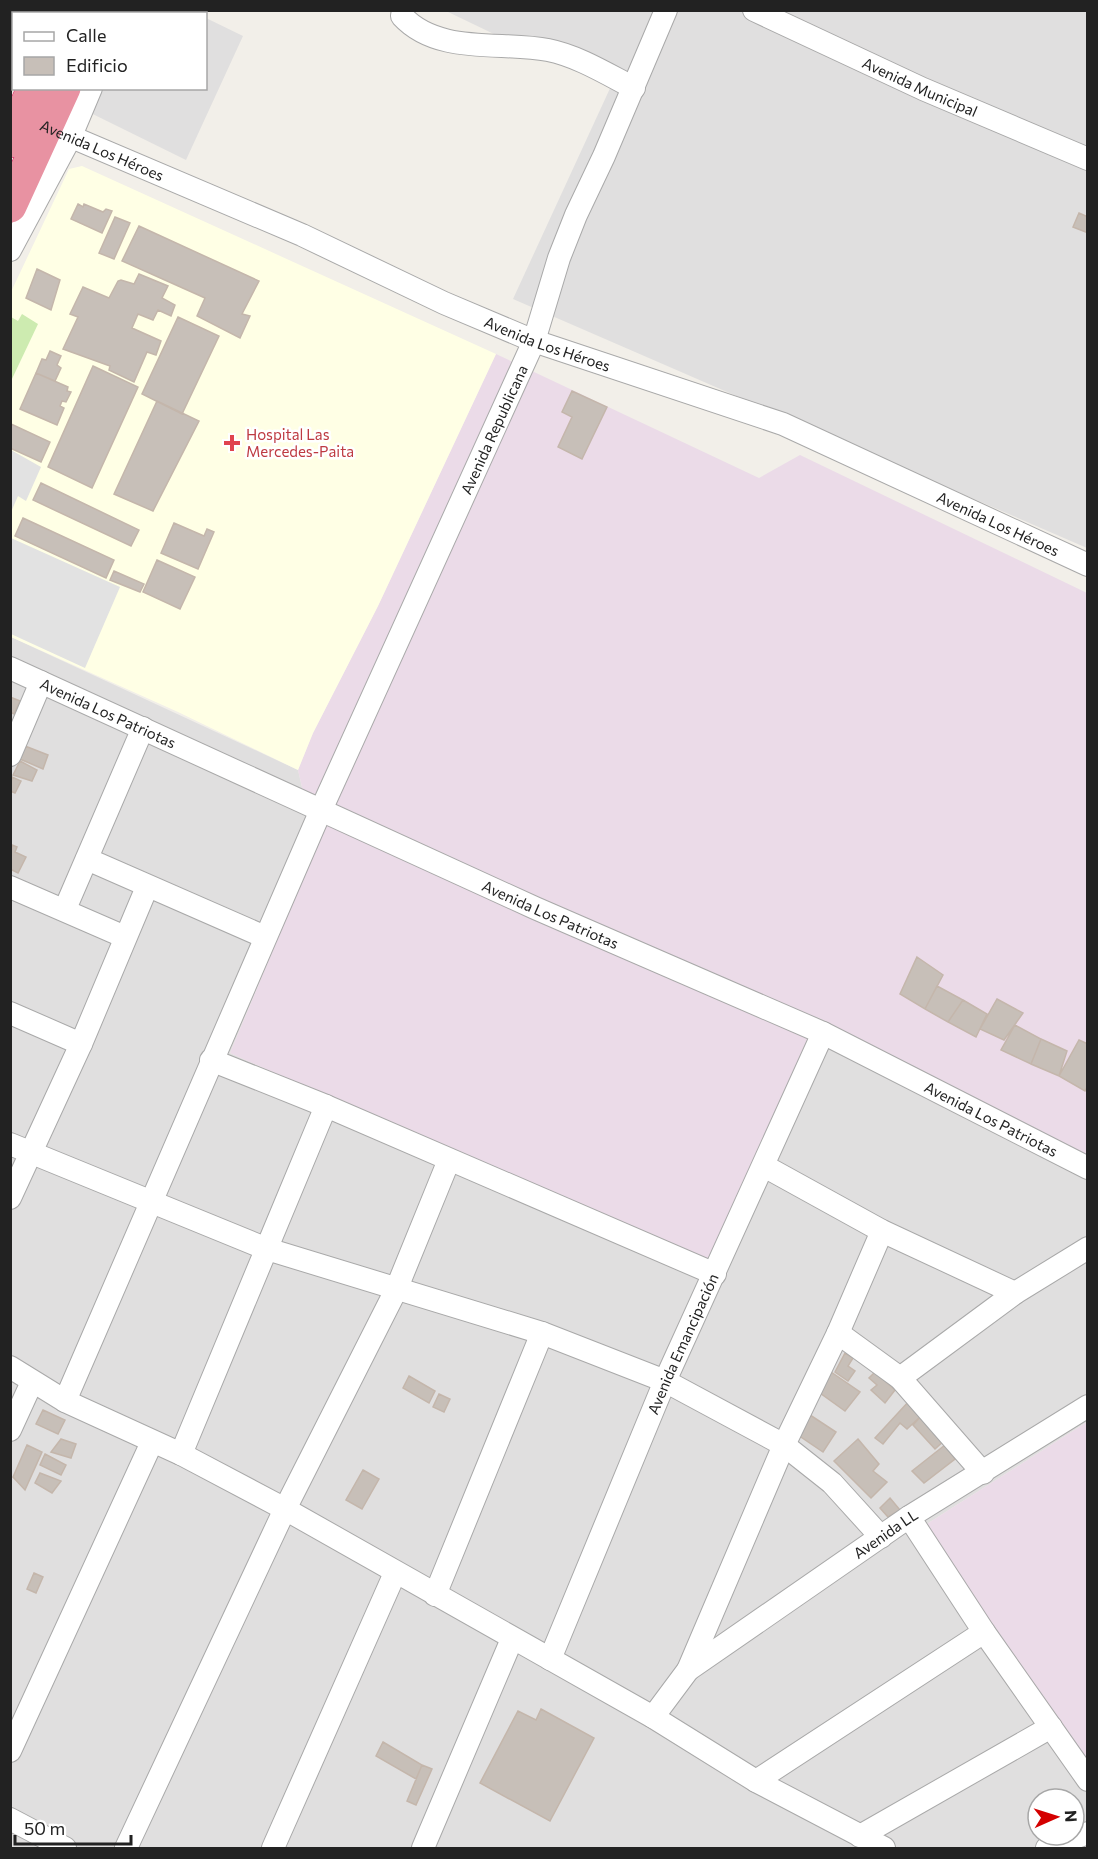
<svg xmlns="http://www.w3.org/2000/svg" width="1098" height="1859" font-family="Commissioner,sans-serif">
	<rect width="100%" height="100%" fill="#f2efe9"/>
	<path fill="#e0dfdf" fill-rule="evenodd" d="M446,11H1087V548L513,299L612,84L529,51Z
		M206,18L243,36L186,160L48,92L50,88H206Z
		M11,637L298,770L316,847L230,1053L709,1267L817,1017L1087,1155V1422L922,1527L1087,1774V1848H11ZM1038,1799H1074V1835H1038Z"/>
	<path fill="#ebdbe8" d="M496,354L759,478L800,455L1087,593V1155L817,1017L709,1268L230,1053L316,847L298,770L313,733L378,606Z
		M1087,1422V1774L922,1527Z"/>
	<path fill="#ffffe5" d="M82,166L496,354L378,606L313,733L298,770L178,712L11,637L10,294L69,169Z"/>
	<path fill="#cdebb0" d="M22,314L38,324L11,381V317L18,321Z"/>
	<path fill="#e2e2e2" d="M11,450L41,467L26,501L18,496L11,512Z
		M11,538L120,587L85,668L11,634Z"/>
	<path fill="#c7bfb8" stroke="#c4b6ab" stroke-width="1.5" d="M78,204L83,207L84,204L103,212L106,209L112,211L102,233L71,219Z
		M1079,213L1088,217V233L1073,227Z
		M115,217L130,223L114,259L99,253Z
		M139,226L259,281L242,314L250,316L240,338L197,316L205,298L122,261Z
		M37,269L60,280L51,310L26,298Z
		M139,274L168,286L162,298L175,305L171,316L158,310L153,320L138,314L132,328L161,341L156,355L147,352L134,382L109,370L110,366L63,349L78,317L70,314L83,287L109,298L118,281L121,280L134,284Z
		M178,317L219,336L182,414L142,394Z
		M50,351L61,356L57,365L61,368L55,381L36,373L42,359L46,360Z
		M93,366L138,387L92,488L48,467Z
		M36,373L68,387L67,391L71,392L66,402L62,401L60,406L64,408L57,425L20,409Z
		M572,391L607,407L582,459L558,447L572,417L562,412Z
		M157,401L199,421L153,511L114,494Z
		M11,424L50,442L41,462L10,448Z
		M41,483L139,530L131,546L33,500Z
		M23,518L114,560L106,578L15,536Z
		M174,523L204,536L207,529L214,532L198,569L161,553Z
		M157,560L195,577L180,609L143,592Z
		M114,571L144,584L140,592L110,580Z
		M10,697L20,701L14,714L10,712Z
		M25,746L48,755L43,769L20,759Z
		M20,761L37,770L32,781L13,775Z
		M12,777L21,781L15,793L10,791Z
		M12,845L17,847L15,852L26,857L18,873L10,869Z
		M917,957L943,975L925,1009L900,994Z
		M937,986L963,1000L948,1022L925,1009Z
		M997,999L1023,1013L1004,1040L980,1029Z
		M963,1000L987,1014L976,1037L948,1022Z
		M1015,1025L1041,1039L1031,1064L1001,1050Z
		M1041,1039L1067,1051L1059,1076L1031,1064Z
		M1079,1040L1088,1044V1085L1085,1091L1059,1076Z
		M845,1353L853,1358L848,1366L855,1371L848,1381L835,1372Z
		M831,1372L860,1392L845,1411L820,1393Z
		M875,1372L895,1390L885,1403L871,1390L877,1385L869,1378Z
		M409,1376L435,1391L429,1403L403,1388Z
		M439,1394L450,1399L444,1412L433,1407Z
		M909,1401L922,1415L907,1429L900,1423L883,1444L875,1438Z
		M43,1410L65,1420L58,1434L36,1424Z
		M810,1415L836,1432L823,1452L798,1435Z
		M922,1415L945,1440L935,1449L913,1425Z
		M61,1439L76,1444L71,1458L51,1452Z
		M858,1439L879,1464L873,1471L887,1482L871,1498L834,1461Z
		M27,1445L42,1452L25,1490L13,1477Z
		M945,1445L955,1459L924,1483L912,1471Z
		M45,1454L66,1465L61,1475L40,1465Z
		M363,1470L379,1479L362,1509L346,1500Z
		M40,1473L61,1481L52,1493L35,1483Z
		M890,1498L900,1510L888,1517L880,1508Z
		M34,1573L43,1577L36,1593L27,1589Z
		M541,1709L594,1738L550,1821L480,1783L518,1711L536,1720Z
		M383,1742L422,1765L416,1779L376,1756Z
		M422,1765L432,1769L416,1805L407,1801Z"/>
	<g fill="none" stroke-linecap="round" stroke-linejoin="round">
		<g stroke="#a9a9a9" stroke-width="24">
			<g id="minor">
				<path d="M403,10L402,16C438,55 501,41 548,50C578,56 607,74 634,88"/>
				<path id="s1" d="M754,10L923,89L1088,159"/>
				<path d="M24,14L26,10"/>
				<path d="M119,14V10"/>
				<path d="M10,45L14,38"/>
				<path id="s2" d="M34,121L302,235L444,303L534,341L783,424L1088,565"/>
				<path d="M10,250L70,138L91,88"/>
				<path id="s3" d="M10,668L535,908L823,1033L1088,1168"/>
				<path d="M10,755L41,682"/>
				<path d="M87,859L265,937"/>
				<path d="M10,887L125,937"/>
				<path d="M65,909L143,728"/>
				<path d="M10,1013L81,1044"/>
				<path d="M211,1060L326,1106L715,1274"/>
				<path d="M10,1144L267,1249L542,1333L665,1381L784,1445L832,1483L881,1537"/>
				<path d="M764,1166L882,1231L1015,1293"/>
				<path d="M10,1198L81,1044L147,887"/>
				<path d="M838,1333L900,1378L983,1473"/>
				<path d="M10,1367L65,1401L181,1454L285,1509L653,1717L756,1781L884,1848"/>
				<path d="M900,1378L1015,1293L1088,1248"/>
				<path id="s4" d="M65,1401L321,810L534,341L559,258L576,215L604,156L666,10"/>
				<path d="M10,1430L32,1382"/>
				<path d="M181,1454L326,1106"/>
				<path d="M909,1517L984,1632L1088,1780"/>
				<path d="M435,1595L542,1333"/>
				<path id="s5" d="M550,1659L665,1381L823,1033"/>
				<path id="s6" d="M688,1670L909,1517L1088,1406"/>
				<path d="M653,1717L688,1670L784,1445L838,1333L882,1231"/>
				<path d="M10,1751L152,1442"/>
				<path d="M756,1781L984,1632"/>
				<path d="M10,1819L65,1848"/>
				<path d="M860,1836L1051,1727"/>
				<path d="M126,1848L285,1509L396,1290L449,1160"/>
				<path d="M273,1848L395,1573"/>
				<path d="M423,1848L512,1639"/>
				<path d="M1047,1848L1088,1833"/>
			</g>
		</g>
		<g stroke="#dc2a67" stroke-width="34">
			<path id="highway" d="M68,14L69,10
				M99,14L100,10
				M10,141L34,88
				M10,206L64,88"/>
		</g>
		<use href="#minor" stroke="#fff" stroke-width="22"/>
		<use href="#highway" stroke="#e892a2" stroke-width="33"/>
	</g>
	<path fill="#e0444e" stroke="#fff" stroke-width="2" d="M229 434h6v6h6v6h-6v6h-6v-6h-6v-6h6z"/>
	<g text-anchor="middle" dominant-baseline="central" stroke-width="5" stroke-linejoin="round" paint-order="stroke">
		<g font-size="15" fill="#222" stroke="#fff">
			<text stroke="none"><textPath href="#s1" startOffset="183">Avenida Municipal</textPath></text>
			<text stroke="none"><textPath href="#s2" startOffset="74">Avenida Los Héroes</textPath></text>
			<text stroke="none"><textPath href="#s2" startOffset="560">Avenida Los Héroes</textPath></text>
			<text stroke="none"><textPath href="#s4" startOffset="1062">Avenida Republicana</textPath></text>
			<text stroke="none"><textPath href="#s2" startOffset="1046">Avenida Los Héroes</textPath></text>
			<text stroke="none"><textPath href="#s3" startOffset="108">Avenida Los Patriotas</textPath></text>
			<text stroke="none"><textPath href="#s3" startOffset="594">Avenida Los Patriotas</textPath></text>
			<text stroke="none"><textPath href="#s3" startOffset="1080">Avenida Los Patriotas</textPath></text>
			<text stroke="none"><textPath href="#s5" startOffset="342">Avenida Emancipación</textPath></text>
			<text stroke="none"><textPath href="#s6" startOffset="240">Avenida LL</textPath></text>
		</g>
		<g font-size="15" fill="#be3a42" stroke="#fff" text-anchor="start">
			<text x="246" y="434">Hospital Las<tspan x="246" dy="17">Mercedes-Paita</tspan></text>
		</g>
	</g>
	<rect width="1098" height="1859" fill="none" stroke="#222222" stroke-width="24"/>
	<rect x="12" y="12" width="195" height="78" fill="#ffffff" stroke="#a7a7a7" stroke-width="1.5"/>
	<rect x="24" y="32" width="30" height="9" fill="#ffffff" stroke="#a7a7a7" stroke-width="1.5"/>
	<text x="66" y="42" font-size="18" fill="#222222">Calle</text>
	<rect x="24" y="57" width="30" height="18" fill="#c7bfb8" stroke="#a7a7a7" stroke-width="1.5"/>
	<text x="66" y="72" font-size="18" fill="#222222">Edificio</text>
	<g transform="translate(1056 1817) rotate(87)"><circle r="28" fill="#ffffff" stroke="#a7a7a7" stroke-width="1.5"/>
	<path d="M0-4.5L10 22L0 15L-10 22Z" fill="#d40000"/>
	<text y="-9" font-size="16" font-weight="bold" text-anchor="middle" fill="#222222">N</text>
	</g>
	<path d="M15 1835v9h116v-9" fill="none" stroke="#222222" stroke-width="3"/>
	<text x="24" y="1835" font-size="18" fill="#222222" stroke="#ffffff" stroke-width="4.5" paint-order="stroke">50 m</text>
</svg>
